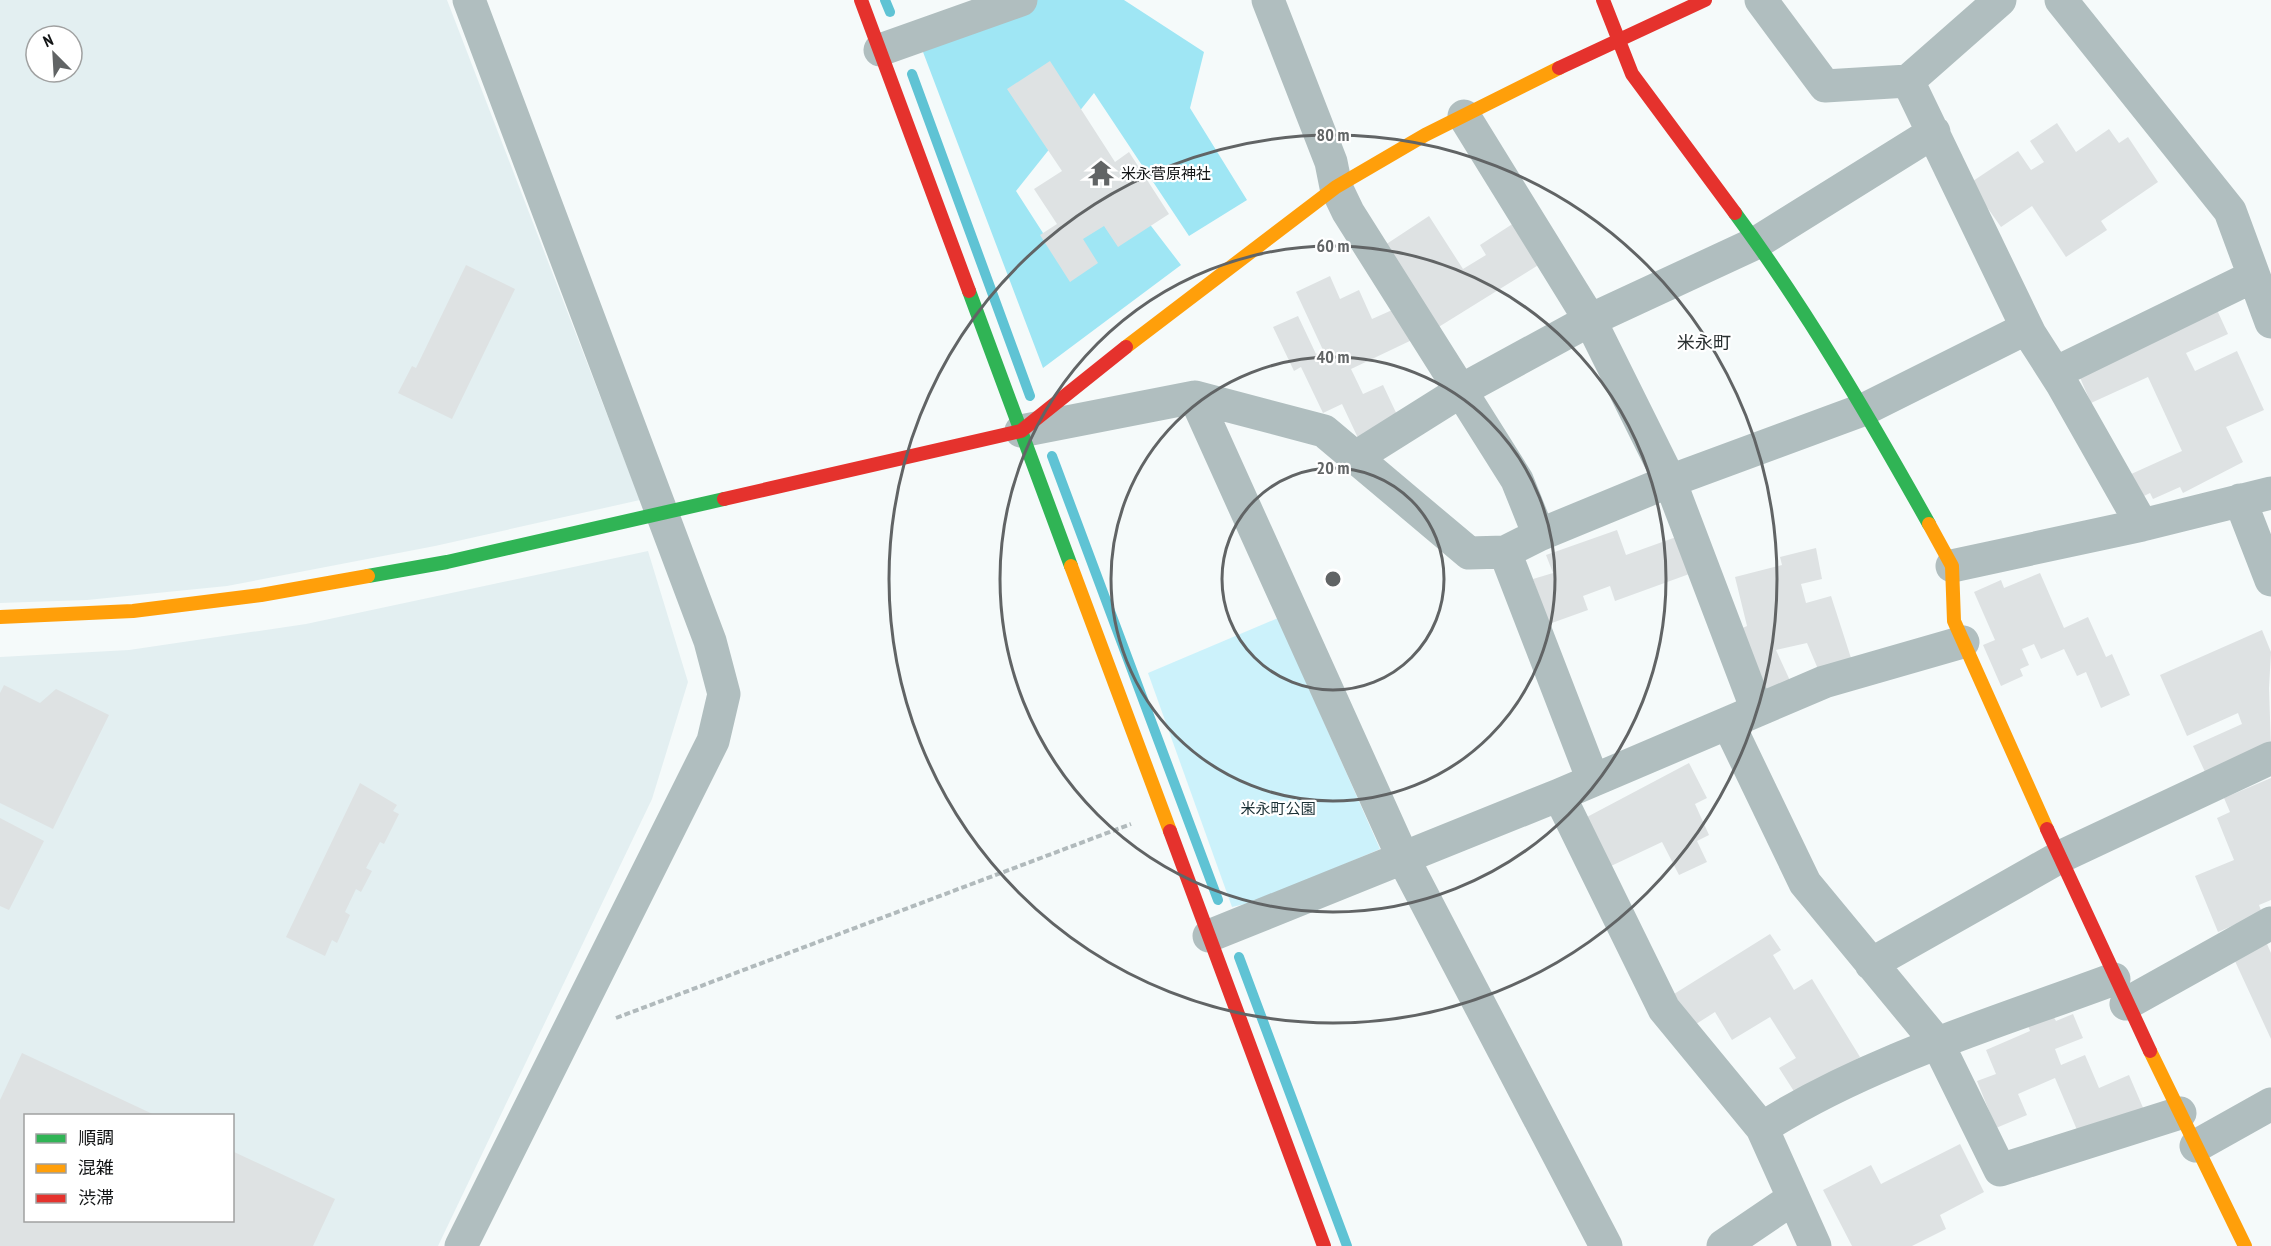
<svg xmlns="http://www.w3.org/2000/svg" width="2271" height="1246" font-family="'PT Sans Narrow','Noto Sans JP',sans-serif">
	<rect width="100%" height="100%" fill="#f5fafa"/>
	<path fill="#e3eff1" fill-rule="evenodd" d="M0,0H447L640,500L435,546L227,586L87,600L0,603ZM36,36H72V72H36Z
		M648,551L688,682L652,799L438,1246H0V657L129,650L306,624ZM26,1116H232V1220H26Z"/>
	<path fill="#ccf2fb" d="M1278,618L1380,849L1258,901L1232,907L1148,673Z"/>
	<path fill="#9fe6f4" d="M989,0H1124L1204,52L1190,108L1247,200L1189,236L1094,93L1016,191L1052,247L1135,205L1181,265L1043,368L912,23Z"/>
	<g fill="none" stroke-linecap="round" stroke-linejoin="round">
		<path stroke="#5fc3d4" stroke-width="10" d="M885,0L890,12
			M912,74L1030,396
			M1052,456L1218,900
			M1239,957L1347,1246"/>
	</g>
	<path fill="#dee2e3" d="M1050,61L1115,162L1129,152L1169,214L1118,247L1104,226L1083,239L1098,263L1070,282L1040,235L1057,224L1034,189L1062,171L1007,89Z
		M2057,123L2076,152L2109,129L2119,143L2128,137L2158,182L2101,221L2107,230L2066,257L2032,206L2001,227L1970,183L2018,151L2031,170L2044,162L2030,141Z
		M1429,216L1463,269L1486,255L1480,245L1514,223L1540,264L1437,328L1385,245Z
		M466,265L515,289L452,419L398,393L412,366L416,368Z
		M1330,276L1340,299L1359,290L1372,319L1399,307L1414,339L1351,369L1363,394L1383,385L1399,419L1358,438L1342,404L1323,413L1301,367L1294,371L1273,327L1298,316L1316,354L1323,350L1296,292Z
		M2217,310L2228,334L2186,353L2195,371L2237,351L2264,410L2226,427L2243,462L2183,493L2180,487L2153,499L2150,493L2140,498L2129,475L2182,451L2148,377L2091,403L2078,373Z
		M1617,530L1626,555L1679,536L1692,573L1615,601L1610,586L1583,596L1588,610L1549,624L1533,579L1553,573L1546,555Z
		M1816,548L1822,579L1801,584L1806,603L1831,596L1851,658L1818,669L1807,643L1776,650L1792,685L1766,696L1738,630L1747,626L1735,577L1782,565L1780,557Z
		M2040,573L2064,628L2088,617L2106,657L2112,654L2130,695L2101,708L2086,672L2077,676L2064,649L2041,659L2034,644L2022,649L2029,665L2020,669L2023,676L2001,686L1983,645L1995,640L1974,592L2001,580L2004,588Z
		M2262,630L2271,652L2269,688L2271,748L2206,774L2193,746L2242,724L2238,713L2187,736L2160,675Z
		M4,685L40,703L56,689L109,715L53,829L0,803V693Z
		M1689,763L1707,798L1695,804L1709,835L1697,841L1707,862L1679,875L1662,842L1611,866L1587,817Z
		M2271,778V900L2259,905L2262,913L2218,932L2195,876L2234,860L2217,818L2230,812L2224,798Z
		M360,783L397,805L393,811L399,814L384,844L380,842L366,868L372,871L361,892L356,889L345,912L350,915L337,943L332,940L325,956L286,937Z
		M0,818L44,841L9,910L0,906Z
		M1770,934L1781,950L1773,955L1794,990L1812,979L1860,1057L1797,1096L1779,1068L1796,1058L1770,1017L1732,1040L1715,1012L1693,1026L1674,994Z
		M2267,944L2271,953V1039L2234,959Z
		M2052,1014L2056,1021L2073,1014L2083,1038L2055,1049L2061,1065L2085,1055L2099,1088L2129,1075L2144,1110L2080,1137L2055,1078L2018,1094L2027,1115L1996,1128L1977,1081L1996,1074L1986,1050L2030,1031L2027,1023Z
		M22,1053L157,1116H26V1220H232V1151L335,1199L313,1246H0V1100Z
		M1960,1144L1984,1192L1940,1215L1946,1229L1912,1246H1852L1823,1190L1871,1165L1881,1184Z"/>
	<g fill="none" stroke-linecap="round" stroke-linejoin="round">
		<path stroke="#b1babc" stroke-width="4" stroke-dasharray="6 3" stroke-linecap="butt" d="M616,1018L1131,824"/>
		<path stroke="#b0bebf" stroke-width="33" d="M1268,0L1331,162L1336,187L1348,212L1517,480L1539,535
			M1761,0L1825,86L1908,81L2030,334L2062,384L2142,525
			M2061,0L2230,211L2271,322
			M880,50L1021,0
			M1908,81L2000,0
			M1464,116L1590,320L1670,481L1757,710
			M2055,373L2254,276
			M1195,397L1403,858L1606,1246
			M1021,431L1195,397L1324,431L1469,553L1505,552L1539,535L1670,481L1865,409L2027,328
			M1356,457L1469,386L1590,320L1756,243L1934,132
			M2240,500L2271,580
			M1505,552L1593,780
			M1952,566L2142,525L2271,493
			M1728,723L1805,883L1938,1044L2000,1170L2180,1113
			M1559,795L1664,1009L1762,1128L1815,1246
			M1209,936L1559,795L1824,682L1963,642
			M1871,964L2060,857L2271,758
			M2126,1004L2271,923
			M1762,1128C1869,1060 1996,1023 2114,979
			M2196,1146L2271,1104
			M461,1246L713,741L724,694L710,641L469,0
			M1723,1246L1792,1199"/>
		<path stroke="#30b455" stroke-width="14" d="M1735,213C1808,312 1869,417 1929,524
			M969,291L1071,566
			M368,576L447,562L724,499"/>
		<path stroke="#ff9f0a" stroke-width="14" d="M1126,347L1336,187L1425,135L1559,68
			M1929,524L1952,566L1954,621L2047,829
			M1071,566L1170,831
			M0,617L133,611L261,595L368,576
			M2150,1051L2245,1246"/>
		<path stroke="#e5322d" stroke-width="14" d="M861,0L969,291
			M1603,0L1632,74L1735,213
			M1559,68L1705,0
			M724,499L1021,431L1126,347
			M2047,829L2150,1051
			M1170,831L1324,1246"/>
	</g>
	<g fill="none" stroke="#616465" stroke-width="3">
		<circle cx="1333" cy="579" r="111"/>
		<circle cx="1333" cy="579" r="222"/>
		<circle cx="1333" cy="579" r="333"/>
		<circle cx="1333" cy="579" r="444"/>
	</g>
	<defs>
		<g id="temple-bare" transform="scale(2.07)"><path d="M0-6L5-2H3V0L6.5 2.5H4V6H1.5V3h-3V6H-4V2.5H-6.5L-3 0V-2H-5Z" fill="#616465" stroke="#fff" stroke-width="2.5" paint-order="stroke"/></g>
	</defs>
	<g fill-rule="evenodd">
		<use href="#temple-bare" x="1101" y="173"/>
	</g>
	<g text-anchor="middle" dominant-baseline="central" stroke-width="4.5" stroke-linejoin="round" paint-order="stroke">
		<g font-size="15" fill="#121415" stroke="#fff" text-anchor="start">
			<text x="1121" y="173">米永菅原神社</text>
		</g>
		<g font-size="15" fill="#192f34" stroke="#fff">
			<text x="1278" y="808">米永町公園</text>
		</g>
		<g font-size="18" fill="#292f30" stroke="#fff">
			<text x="1704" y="342">米永町</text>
		</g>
	</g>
	<circle cx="1333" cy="579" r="9" fill="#616465" stroke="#fff" stroke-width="3"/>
	<g font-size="18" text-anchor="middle" font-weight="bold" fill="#616465" stroke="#fff" stroke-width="4.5" stroke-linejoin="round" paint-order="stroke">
		<text x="1333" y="141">80 m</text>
		<text x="1333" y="252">60 m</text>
		<text x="1333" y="363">40 m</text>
		<text x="1333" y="474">20 m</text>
	</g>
	<rect x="24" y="1114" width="210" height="108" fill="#ffffff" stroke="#a0a1a1" stroke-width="1.5"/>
	<rect x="36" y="1134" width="30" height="9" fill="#30b455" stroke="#a0a1a1" stroke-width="1.5"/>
	<text x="78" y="1144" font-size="18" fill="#121415">順調</text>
	<rect x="36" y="1164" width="30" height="9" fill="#ff9f0a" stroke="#a0a1a1" stroke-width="1.5"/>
	<text x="78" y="1174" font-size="18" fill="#121415">混雑</text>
	<rect x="36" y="1194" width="30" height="9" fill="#e5322d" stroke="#a0a1a1" stroke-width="1.5"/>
	<text x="78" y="1204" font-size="18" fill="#121415">渋滞</text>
	<g transform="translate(54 54) rotate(336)"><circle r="28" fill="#ffffff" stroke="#a0a1a1" stroke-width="1.5"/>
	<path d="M0-4.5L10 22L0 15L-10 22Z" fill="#616465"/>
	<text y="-9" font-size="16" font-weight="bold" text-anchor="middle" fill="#121415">N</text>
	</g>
</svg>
